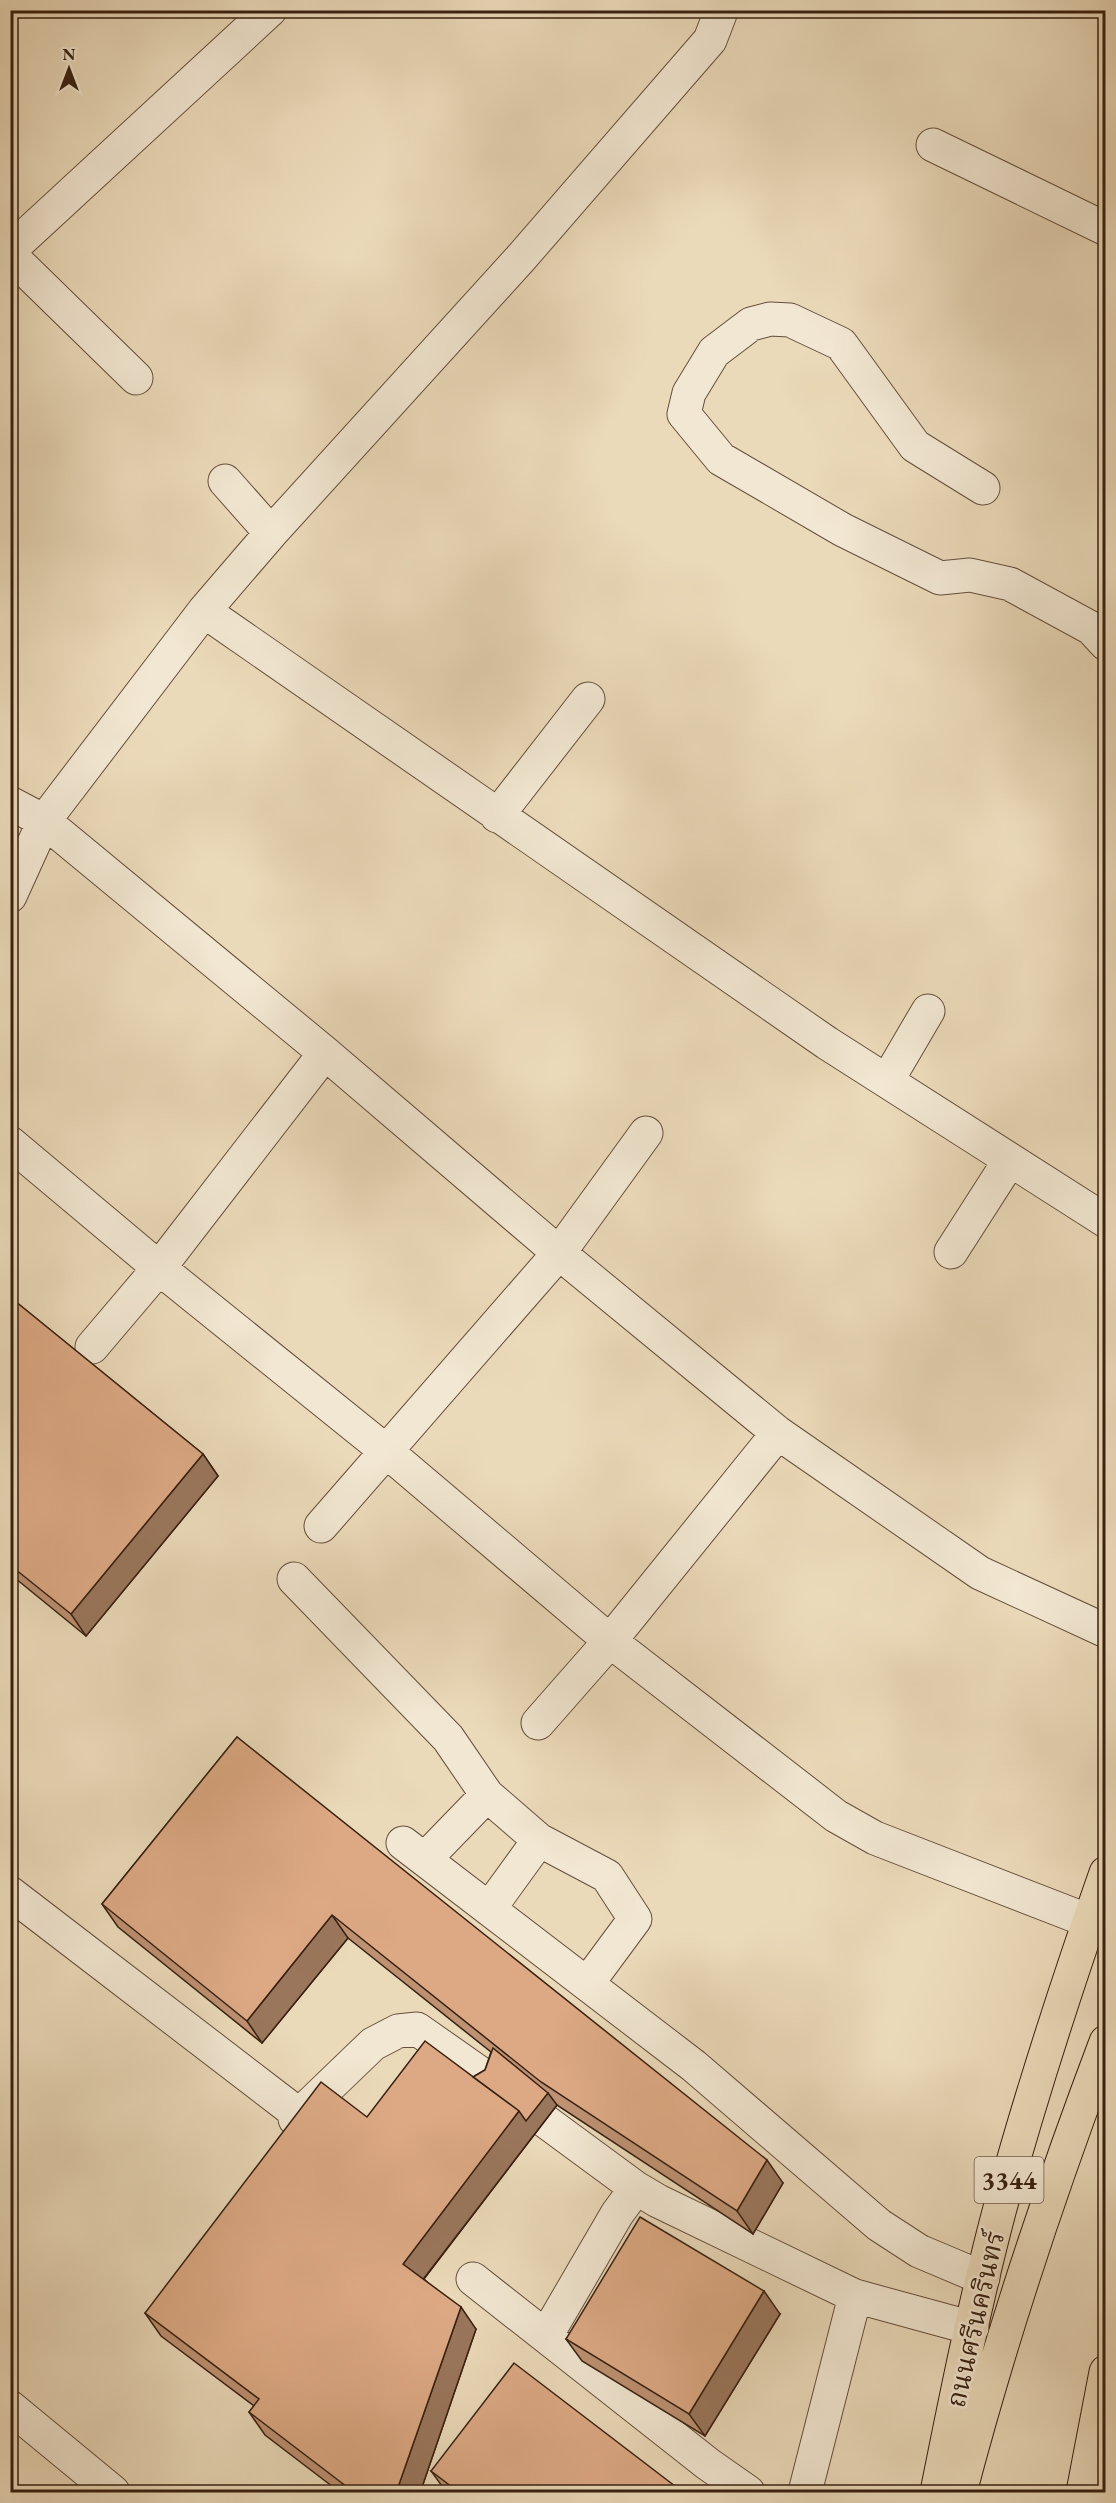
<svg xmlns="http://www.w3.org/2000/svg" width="1116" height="2503" font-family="'EB Garamond','Noto Serif Thai',serif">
	<rect width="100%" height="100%" fill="#ebdaba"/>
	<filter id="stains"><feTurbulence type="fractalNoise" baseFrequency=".00333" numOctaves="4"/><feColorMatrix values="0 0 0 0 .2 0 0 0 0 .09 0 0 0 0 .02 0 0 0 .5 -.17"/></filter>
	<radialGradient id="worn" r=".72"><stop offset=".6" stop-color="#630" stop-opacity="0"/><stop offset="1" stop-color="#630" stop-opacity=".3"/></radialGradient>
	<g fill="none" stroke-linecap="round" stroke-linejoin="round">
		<g stroke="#654e3b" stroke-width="35">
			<path id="minor" d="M933,145L1106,229
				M10,250L270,10
				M10,255L136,378
				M225,481L271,533
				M983,488L915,446L841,344L790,320L770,319L751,324L714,352L689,393L684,414L721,459L843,530L940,578L970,575L1010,584L1091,628L1106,644
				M204,611L827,1043L1106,1221
				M10,803L44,821L325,1053L559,1253L778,1433L980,1573L1106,1631
				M497,816L588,699
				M10,896L44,821L204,611L271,533L520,259L710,40L720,14L719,10
				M887,1081L928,1011
				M10,1143L159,1268L386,1451L610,1641L836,1816L875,1838L1089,1921
				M951,1252L1010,1160
				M92,1347L159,1268L325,1053
				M321,1526L559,1253L646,1133
				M294,1579L448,1738L487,1795L539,1840L607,1876L635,1919L587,1984
				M538,1723L610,1641L778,1433
				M403,1843L694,2066L879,2225L919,2251L983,2278
				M425,1859L487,1795
				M10,1893L298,2114
				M489,1909L539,1840
				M295,2119L373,2044L398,2031L417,2029L494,2083
				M545,2121L636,2188
				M473,2279L708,2464L748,2492
				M546,2336L617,2214L636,2188L658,2201L855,2296
				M10,2407L113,2492
				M805,2492L855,2296L972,2328"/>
		</g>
		<g stroke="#382011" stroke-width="35">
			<path id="major" d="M937,2492C956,2397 975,2302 1000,2208C1031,2095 1067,1984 1106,1873
				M960,2492C1000,2340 1050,2190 1106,2042
				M1083,2492L1106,2372"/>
		</g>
		<use href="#minor" stroke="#f2e7d2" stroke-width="33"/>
		<use href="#major" stroke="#ebdaba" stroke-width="33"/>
	</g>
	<path fill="#bd9172" stroke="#382011" stroke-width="1.5" d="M10,1297L203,1454L218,1476L86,1636L10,1574Z
		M237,1737L783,2183L753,2234L557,2105L424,2279L476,2329L420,2493H341L265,2435L249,2412L254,2406L161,2336L145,2313L367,2117L473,2077L485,2070L491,2052L348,1938L262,2043L118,1927L102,1904Z
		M780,2314L705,2436L582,2361L566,2339Z
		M431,2471L684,2493H447Z"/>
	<path fill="#9a765c" stroke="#382011" stroke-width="1.5" d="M203,1454L218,1476L86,1636L71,1614Z
		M332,1915L348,1938L262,2043L247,2021Z
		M548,2093L557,2105L418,2286L403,2264L519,2111Z
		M767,2160L783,2183L753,2234L737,2211Z
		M764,2291L780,2314L705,2436L689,2414Z
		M461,2307L476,2329L420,2493H396Z"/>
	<path fill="#dca984" stroke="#382011" stroke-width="1.5" d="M10,1297L203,1454L71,1614L10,1565Z
		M237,1737L767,2160L737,2211L541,2082L332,1915L247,2021L102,1904Z
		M425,2041L519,2111L403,2264L461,2307L396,2493H355L249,2412L259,2399L145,2313L321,2082L367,2117Z
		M493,2048L548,2093L526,2121L519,2111L473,2077L485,2070Z
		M640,2217L764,2291L689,2414L566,2339Z
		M514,2363L684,2493H460L431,2471Z"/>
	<g text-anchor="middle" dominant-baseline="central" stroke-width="5" stroke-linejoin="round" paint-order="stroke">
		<rect fill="#f2e7d2" stroke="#705c4b" stroke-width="1.5" x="974.5" y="2157" width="69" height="46" rx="4.5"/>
		<g font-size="26" font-weight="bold" fill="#382011">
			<text x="1009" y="2180">3344</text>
		</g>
		<g font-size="27" fill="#382011" stroke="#f2e7d2">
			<text transform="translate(975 2319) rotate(-77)">ถนนศรีนครินทร์</text>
		</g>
	</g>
	<rect width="1116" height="2503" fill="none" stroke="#ebdaba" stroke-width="36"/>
	<rect x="12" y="12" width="1092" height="2479" fill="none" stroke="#382011" stroke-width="3"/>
	<rect x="18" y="18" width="1080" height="2467" fill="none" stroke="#382011" stroke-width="1.5"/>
	<g transform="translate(69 69)" stroke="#f2e7d2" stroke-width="4.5" paint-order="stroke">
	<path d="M0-4.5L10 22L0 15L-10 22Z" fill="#382011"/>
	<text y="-9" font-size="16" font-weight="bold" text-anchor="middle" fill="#382011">N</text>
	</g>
	<rect width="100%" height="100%" filter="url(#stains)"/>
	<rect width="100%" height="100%" fill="url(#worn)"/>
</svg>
